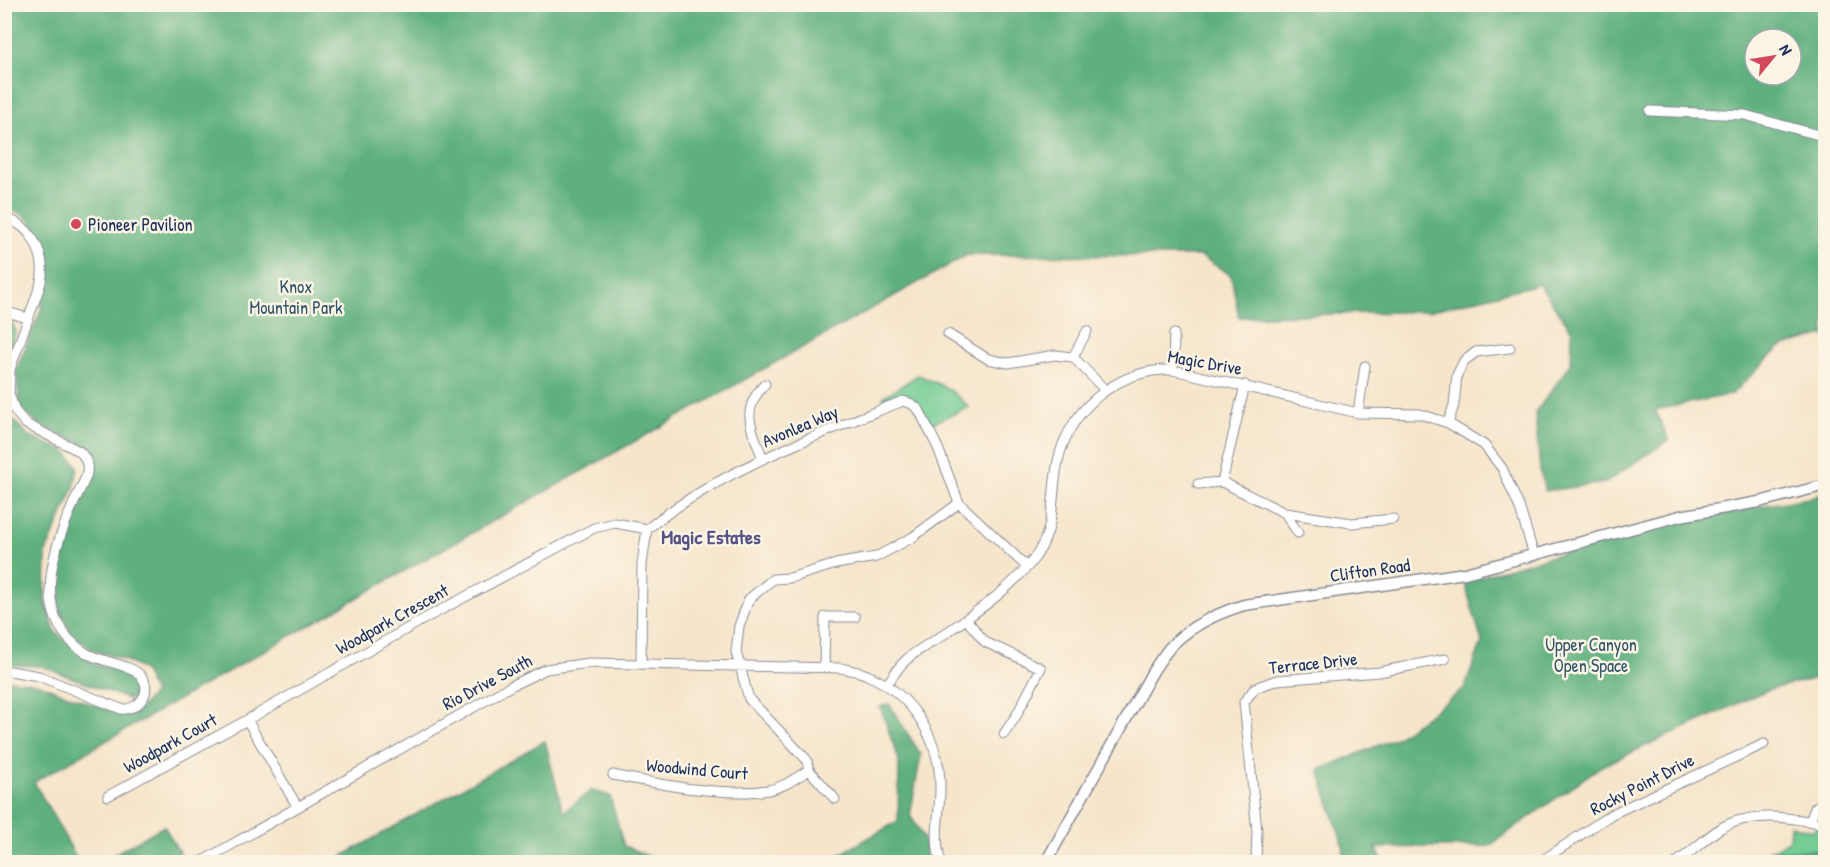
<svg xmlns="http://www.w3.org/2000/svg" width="1830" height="867" font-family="'Patrick Hand',sans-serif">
	<rect width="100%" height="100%" fill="#fcf5e5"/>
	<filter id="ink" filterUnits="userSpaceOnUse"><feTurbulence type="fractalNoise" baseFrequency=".0167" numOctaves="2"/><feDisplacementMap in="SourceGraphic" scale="12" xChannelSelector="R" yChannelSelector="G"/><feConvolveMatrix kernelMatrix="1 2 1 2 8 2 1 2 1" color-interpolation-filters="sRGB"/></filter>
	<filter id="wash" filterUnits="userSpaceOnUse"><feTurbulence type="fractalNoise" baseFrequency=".008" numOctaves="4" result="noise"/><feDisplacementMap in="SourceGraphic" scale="24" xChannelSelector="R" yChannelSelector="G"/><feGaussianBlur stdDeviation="1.35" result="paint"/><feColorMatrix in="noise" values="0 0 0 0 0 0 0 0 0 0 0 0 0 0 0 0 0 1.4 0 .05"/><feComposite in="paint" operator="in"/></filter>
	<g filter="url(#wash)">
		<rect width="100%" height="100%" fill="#f6e5cb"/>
		<path fill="#74cd94" stroke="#487e79" stroke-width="1.5" d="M918,375L949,389L969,407L926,426C917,405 908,392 882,398Z
			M1825,813V862H1751L1789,840L1790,825L1813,831Z"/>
		<path fill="#5fb07e" stroke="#3d706e" stroke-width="1.5" fill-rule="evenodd" d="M5,5H1825V335L1780,347L1732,394L1655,410L1669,440L1605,483L1545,491L1540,470L1535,413L1571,364L1572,331L1539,284L1429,311L1239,317L1231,275L1201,256L967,255L459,540L34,782L79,862H5L4,679L36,683L97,706L134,715L154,693L143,670L123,659L94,651L70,632L59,608L60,548L95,472L85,445L39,425L20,408L16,370L41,310L46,265L43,243L31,222L20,213L5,209ZM1755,39H1791V75H1755Z
			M5,318L11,321L16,331L5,375Z
			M4,392L10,417L30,437L65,451L78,466L74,488L46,552L45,599L55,632L96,665L125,672L136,680L140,694L130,700L41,666L5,665Z
			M1825,491V676L1767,690L1600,767L1489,846L1376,848L1384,862H1341L1344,849L1319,770L1396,738L1464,689L1482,642L1464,581L1679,520L1815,497Z
			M889,704L921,755L910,815L924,839L928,862H827L898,821L899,760L880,707Z
			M545,741L563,812L592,790L610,796L624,846L663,862H332Z
			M164,826L185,862H100Z
			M1817,850L1825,852V862H1756L1778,851Z"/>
	</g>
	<g filter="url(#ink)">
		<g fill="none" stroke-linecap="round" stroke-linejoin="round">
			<g stroke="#888a94" stroke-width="11">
				<path id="minor" d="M1650,111L1745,115L1826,137
					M4,218C33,225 48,258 40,286L10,369L9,394L15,411L26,424L79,451C87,458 89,467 86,477C61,529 20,612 86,653C100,662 131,664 141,676C154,692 138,711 121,709L39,676L4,670
					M4,311L27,318
					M948,334L988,359L1008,363L1055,355L1073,357L1105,390
					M1073,357L1087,331
					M1173,370L1174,334
					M1245,385L1222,482L1285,513L1352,523L1393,519
					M1358,413L1365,366
					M1448,423L1454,405L1457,375L1464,361L1476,352L1510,348
					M763,459C752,429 739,411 765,384
					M1198,484L1222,482
					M1285,513L1298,533
					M966,619L985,642L1041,668L1016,716L1004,734
					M641,663L642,564L647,529C722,469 815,436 903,401L912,404L919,410L938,448L959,503L1027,567
					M824,667L825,617H855
					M886,685C892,678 897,669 903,663C913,652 928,645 940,637C972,615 1004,594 1029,565C1061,528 1048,494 1060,453C1075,404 1122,368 1173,370L1358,413L1420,414L1448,423L1484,445L1502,468L1519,506L1534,555
					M613,775C659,784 722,797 768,790C783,788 797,777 809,770
					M108,796L247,720
					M835,799L809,770L807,760L749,699L736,652L739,626L749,599L773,579L790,578L836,564L876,557L913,537L959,503
					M297,806L247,720L424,619L594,528L615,523L647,529
					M1810,821L1815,808L1826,800
					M201,862L511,686L546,669L589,663L840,668C849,670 859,671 867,675C913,694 941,740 940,789C940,813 933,839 941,862
					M1256,862L1257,831L1244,702L1255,688L1277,680L1379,672L1445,659
					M1540,862L1612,814L1764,744
					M1677,862C1692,852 1705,838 1721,828C1752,810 1792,818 1826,824"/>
			</g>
			<g stroke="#888a94" stroke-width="13">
				<path id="tertiary" d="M1046,862L1153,671C1159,662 1166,651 1173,644C1193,624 1218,613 1244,605L1465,573L1680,516L1759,502L1826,485"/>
			</g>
			<use href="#minor" stroke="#fff" stroke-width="9"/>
			<use href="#tertiary" stroke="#fff" stroke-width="10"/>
		</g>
	</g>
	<circle fill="#d1495b" stroke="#fcf5e5" stroke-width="2" cx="76" cy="224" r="6"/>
	<g text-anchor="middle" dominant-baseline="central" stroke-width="5" stroke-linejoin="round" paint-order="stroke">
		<g font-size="18" fill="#1b2f5e" stroke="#fcf5e5" text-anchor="start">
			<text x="88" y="224">Pioneer Pavilion</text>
		</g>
		<g font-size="18" fill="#31566c" stroke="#fcf5e5">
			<text x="296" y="286">Knox<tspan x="296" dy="21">Mountain Park</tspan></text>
			<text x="1591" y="644">Upper Canyon<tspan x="1591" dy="21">Open Space</tspan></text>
		</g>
		<g font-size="18" fill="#1b2f5e" stroke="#fcf5e5">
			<text transform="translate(1205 362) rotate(10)">Magic Drive</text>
			<text transform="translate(800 426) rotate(-23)">Avonlea Way</text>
			<text transform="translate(1370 570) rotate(-8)">Clifton Road</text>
			<text transform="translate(392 619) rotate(-29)">Woodpark Crescent</text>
			<text transform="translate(1313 663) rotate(-6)">Terrace Drive</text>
			<text transform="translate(487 682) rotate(-28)">Rio Drive South</text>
			<text transform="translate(170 743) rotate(-29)">Woodpark Court</text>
			<text transform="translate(697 769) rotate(5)">Woodwind Court</text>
			<text transform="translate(1642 784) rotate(-27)">Rocky Point Drive</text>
		</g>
		<g font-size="20" font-weight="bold" fill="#585387" stroke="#fcf5e5">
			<text x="711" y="536">Magic Estates</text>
		</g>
	</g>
	<rect width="1830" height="867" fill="none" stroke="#fcf5e5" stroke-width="24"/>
	<g transform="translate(1773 57) rotate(60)"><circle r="28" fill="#fcf5e5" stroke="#a2a6af" stroke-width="1.5"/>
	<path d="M0-4.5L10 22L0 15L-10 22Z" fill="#d1495b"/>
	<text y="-9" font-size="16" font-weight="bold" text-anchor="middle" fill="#1b2f5e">N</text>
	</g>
</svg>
